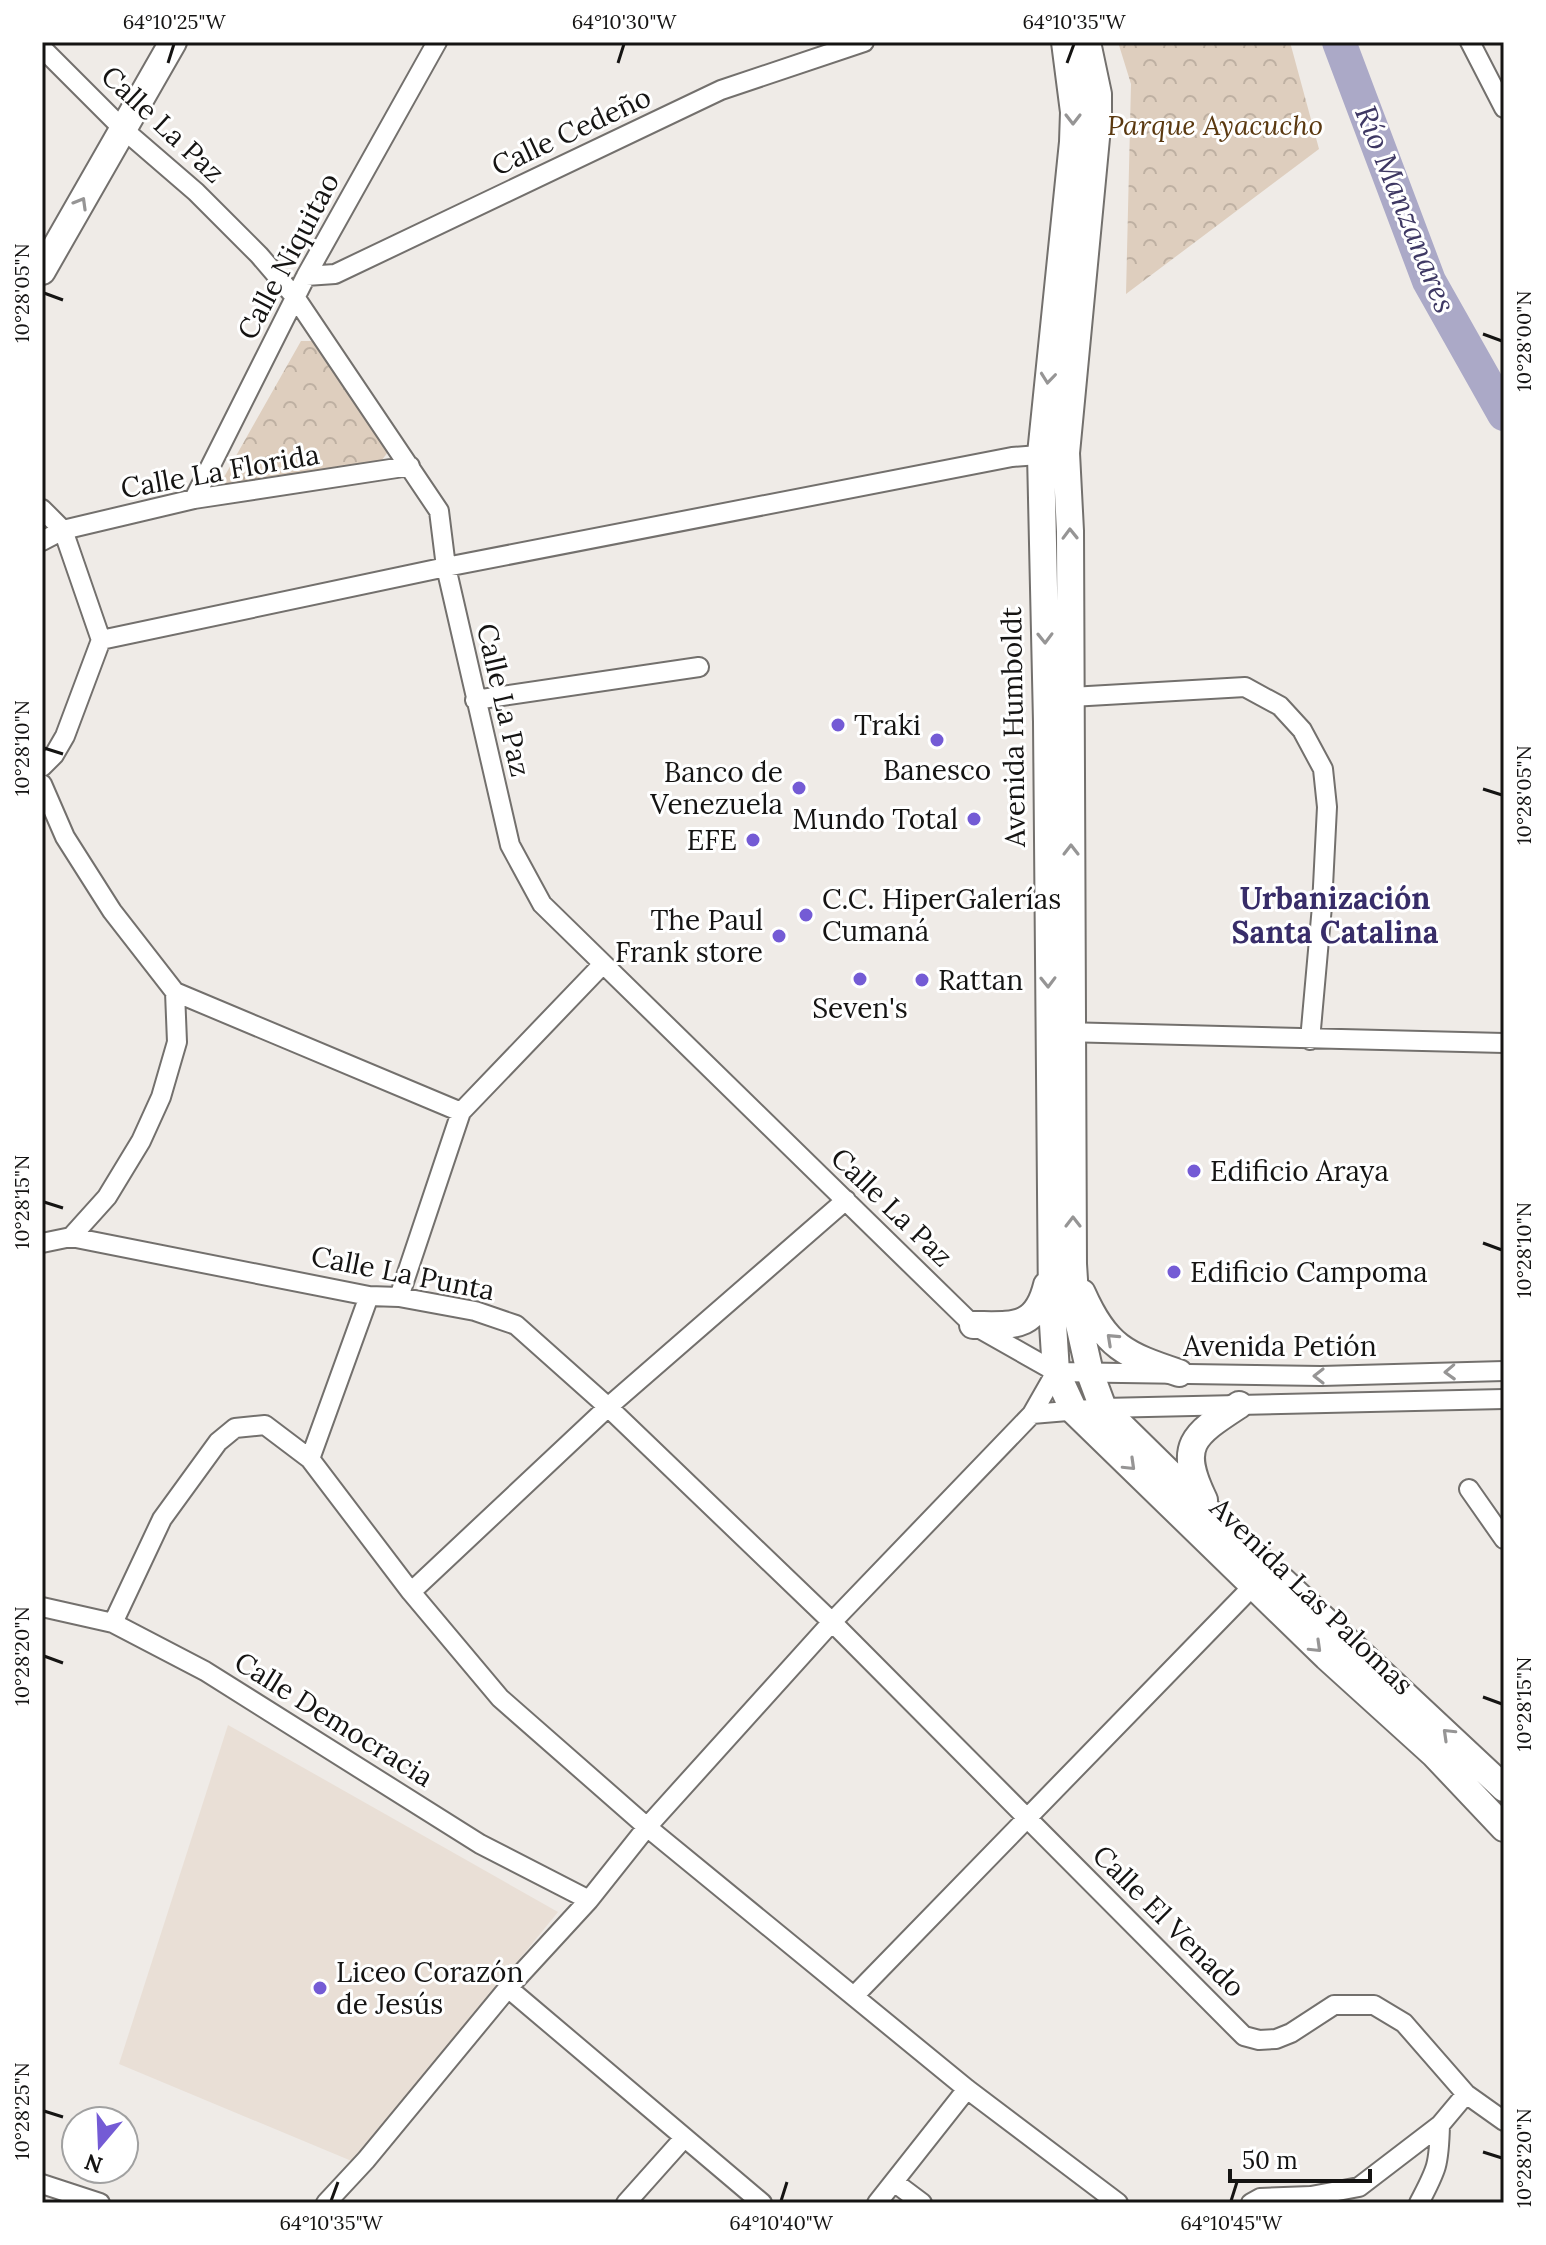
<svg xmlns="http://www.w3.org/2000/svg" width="1546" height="2245" font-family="Lora,serif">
	<defs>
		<pattern id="forest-crowns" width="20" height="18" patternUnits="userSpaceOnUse" patternTransform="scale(2)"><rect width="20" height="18" fill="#decebe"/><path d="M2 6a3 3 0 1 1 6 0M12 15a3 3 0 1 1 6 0" fill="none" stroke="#beb0a2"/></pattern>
	</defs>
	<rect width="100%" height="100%" fill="#efebe7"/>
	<path fill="#e9dfd6" d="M228,1725L558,1912L354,2162L119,2064Z"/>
	<path fill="url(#forest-crowns)" d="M1118,42H1290L1319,149L1126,294L1131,84Z
		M301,341H314L388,452L382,460L219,486Z"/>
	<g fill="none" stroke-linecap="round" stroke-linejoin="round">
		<path stroke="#aba9c7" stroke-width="34" d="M1339,42L1429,281L1504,414"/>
		<g stroke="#73706d" stroke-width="22">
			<path id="street" d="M1470,42L1504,108
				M42,48L123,129L196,192L259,255L295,297L439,511L446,567L510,845L542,904L973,1325L1056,1372L1321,1376L1504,1371
				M306,276L335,274L721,90L864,42
				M194,499L306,276L437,42
				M42,509L63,530L101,640L65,736L54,755L42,767
				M42,541L63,530L194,499L410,466
				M101,640L446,567L1012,457L1052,454
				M1071,697L1245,687L1280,706L1302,730L1323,769L1327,807L1322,906L1310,1040
				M475,700L699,667
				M42,784L65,837L112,911L175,992L461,1112
				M1063,1032L1504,1043
				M71,1237L107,1197L141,1141L161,1097L177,1042L175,992
				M42,1243L71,1237L369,1296L399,1297L475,1311L516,1325L608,1407L832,1622L1244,2036L1259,2040L1276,2039L1291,2033L1334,2005H1374L1404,2023L1466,2094L1504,2121
				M399,1297L461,1112L603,964
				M1032,1414L1103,1408L1504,1399
				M310,1459L369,1296
				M1469,1489L1504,1539
				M411,1592L608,1407L846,1200
				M42,1607L113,1623L205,1671L480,1844L589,1900
				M113,1623L162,1519L218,1442L235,1428L265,1425L310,1459L411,1592L500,1698L647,1827L967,2089L1118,2203
				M508,1988L762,2203
				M854,1996L1253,1586
				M894,2182L922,2203
				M42,2184L100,2203
				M326,2203L366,2160L508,1988L589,1900L647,1827L832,1622L1032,1414L1056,1372
				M626,2203L684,2138
				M877,2203L967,2089
				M1251,2203L1260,2198L1311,2196L1359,2187L1440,2125L1466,2094
				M1419,2203C1437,2169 1439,2165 1440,2125"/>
		</g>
		<g stroke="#73706d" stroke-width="30">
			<path id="secondary" d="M1065,42L1074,112L1073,142L1041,454L1047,722L1052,1308L1056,1372L1074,1411L1327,1657L1434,1754L1504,1828
				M1087,42L1098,94V117L1066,453L1070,531L1073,1264L1076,1311L1090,1373L1103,1408L1211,1514L1504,1788
				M42,271L173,42
				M1082,1293C1106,1347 1125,1355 1179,1373
				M973,1325C1012,1325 1036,1330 1047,1285
				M1204,1500C1177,1445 1193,1435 1239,1405"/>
		</g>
		<use href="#street" stroke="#fff" stroke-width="18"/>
		<use href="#secondary" stroke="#fff" stroke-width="26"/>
	</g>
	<defs><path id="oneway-chevron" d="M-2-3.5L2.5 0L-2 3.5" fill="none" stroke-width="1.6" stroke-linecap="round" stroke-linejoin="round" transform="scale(2)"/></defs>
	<g stroke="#969595">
		<use href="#oneway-chevron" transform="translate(1073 119) rotate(90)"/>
		<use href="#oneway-chevron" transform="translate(81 203) rotate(-60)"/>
		<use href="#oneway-chevron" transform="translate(1048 378) rotate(96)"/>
		<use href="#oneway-chevron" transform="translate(1070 534) rotate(-91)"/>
		<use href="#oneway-chevron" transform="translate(1045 638) rotate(89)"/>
		<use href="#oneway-chevron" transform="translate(1071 850) rotate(-90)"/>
		<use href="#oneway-chevron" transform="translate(1048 982) rotate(89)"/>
		<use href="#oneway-chevron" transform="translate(1073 1222) rotate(-90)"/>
		<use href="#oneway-chevron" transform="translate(1112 1339) rotate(-137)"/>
		<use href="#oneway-chevron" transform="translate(1450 1372) rotate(178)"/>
		<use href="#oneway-chevron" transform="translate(1319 1376) rotate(180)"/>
		<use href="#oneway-chevron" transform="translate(1130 1465) rotate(44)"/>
		<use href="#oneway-chevron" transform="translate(1316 1647) rotate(44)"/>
		<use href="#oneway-chevron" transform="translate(1448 1734) rotate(-136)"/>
	</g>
	<path fill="none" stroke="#151413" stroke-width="3" d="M168,63L174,44M618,63L624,44M1067,63L1074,44M44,293L63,300M1483,334L1502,341M44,748L63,754M1483,789L1502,795M44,1202L63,1208M1483,1243L1502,1250M44,1656L63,1663M1483,1697L1502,1704M44,2111L63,2117M1483,2152L1502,2158M331,2201L338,2182M781,2201L787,2182M1231,2201L1237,2182"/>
	<g fill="#745bd5" stroke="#fff" stroke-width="3">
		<circle cx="838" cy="725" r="8"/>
		<circle cx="937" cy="740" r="8"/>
		<circle cx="799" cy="788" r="8"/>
		<circle cx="974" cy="819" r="8"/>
		<circle cx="753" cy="840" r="8"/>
		<circle cx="806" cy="915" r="8"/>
		<circle cx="779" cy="936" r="8"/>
		<circle cx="860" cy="979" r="8"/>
		<circle cx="922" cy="980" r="8"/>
		<circle cx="1194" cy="1171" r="8"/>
		<circle cx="1174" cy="1272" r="8"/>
		<circle cx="320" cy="1988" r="8"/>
	</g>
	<g text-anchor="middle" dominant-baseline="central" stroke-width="6" stroke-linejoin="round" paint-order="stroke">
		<g font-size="28" fill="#151413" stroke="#fff">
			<text transform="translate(163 124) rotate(43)">Calle La Paz</text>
			<text transform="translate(571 131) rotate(-25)">Calle Cedeño</text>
			<text transform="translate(288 256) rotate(-62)">Calle Niquitao</text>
			<text transform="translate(220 471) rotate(-10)">Calle La Florida</text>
			<text transform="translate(504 700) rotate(77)">Calle La Paz</text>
			<text transform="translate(1013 727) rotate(-91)">Avenida Humboldt</text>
			<text transform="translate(892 1207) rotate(44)">Calle La Paz</text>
			<text transform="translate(403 1273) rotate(11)">Calle La Punta</text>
			<text x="1280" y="1346">Avenida Petión</text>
			<text transform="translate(1312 1596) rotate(44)">Avenida Las Palomas</text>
			<text transform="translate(334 1719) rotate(32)">Calle Democracia</text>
			<text transform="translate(1169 1921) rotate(45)">Calle El Venado</text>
		</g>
		<g font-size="28" font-style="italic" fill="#5a380f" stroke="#fff">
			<text x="1215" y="125">Parque Ayacucho</text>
		</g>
		<g font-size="28" fill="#151413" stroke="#fff" text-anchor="start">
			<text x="854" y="725">Traki</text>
			<text x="937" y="770" text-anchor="middle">Banesco</text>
			<text x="783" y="772" text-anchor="end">Banco de<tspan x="783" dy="32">Venezuela</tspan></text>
			<text x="958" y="819" text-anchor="end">Mundo Total</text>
			<text x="737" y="840" text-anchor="end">EFE</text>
			<text x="822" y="899">C.C. HiperGalerías<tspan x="822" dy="32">Cumaná</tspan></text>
			<text x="763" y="920" text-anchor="end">The Paul<tspan x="763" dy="32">Frank store</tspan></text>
			<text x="938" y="980">Rattan</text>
			<text x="860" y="1008" text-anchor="middle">Seven's</text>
			<text x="1210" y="1171">Edificio Araya</text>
			<text x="1190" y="1272">Edificio Campoma</text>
			<text x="336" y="1972">Liceo Corazón<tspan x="336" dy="32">de Jesús</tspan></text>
		</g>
		<g font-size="30" font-style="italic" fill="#3e3863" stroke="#fff">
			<text transform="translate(1406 209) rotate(68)">Río Manzanares</text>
		</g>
		<g font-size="30" font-weight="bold" fill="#382d69" stroke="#fff">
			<text x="1335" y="898">Urbanización<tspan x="1335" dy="34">Santa Catalina</tspan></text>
		</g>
	</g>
	<rect width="1546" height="2245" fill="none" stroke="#ffffff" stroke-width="88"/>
	<g transform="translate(100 2145) rotate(199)"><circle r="38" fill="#ffffff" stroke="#a1a1a1" stroke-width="2"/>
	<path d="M0-6L14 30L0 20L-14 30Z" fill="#745bd5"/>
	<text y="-12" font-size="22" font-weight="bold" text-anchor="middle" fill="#151413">N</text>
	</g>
	<path d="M1230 2169v12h140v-12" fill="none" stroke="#151413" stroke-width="4"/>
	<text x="1242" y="2169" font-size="24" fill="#151413" stroke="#ffffff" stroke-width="6" paint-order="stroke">50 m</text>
	<rect x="44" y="44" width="1458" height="2157" fill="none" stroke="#151413" stroke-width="3"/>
	<g font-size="20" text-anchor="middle" fill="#151413">
		<text x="174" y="29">64°10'25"W</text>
		<text x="624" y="29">64°10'30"W</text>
		<text x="1074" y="29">64°10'35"W</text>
		<text transform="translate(22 293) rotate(-90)" y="7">10°28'05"N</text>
		<text transform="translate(1524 341) rotate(-90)" y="7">10°28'00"N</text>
		<text transform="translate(22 748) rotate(-90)" y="7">10°28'10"N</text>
		<text transform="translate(1524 795) rotate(-90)" y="7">10°28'05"N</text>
		<text transform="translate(22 1202) rotate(-90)" y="7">10°28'15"N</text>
		<text transform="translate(1524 1250) rotate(-90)" y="7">10°28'10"N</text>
		<text transform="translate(22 1656) rotate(-90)" y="7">10°28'20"N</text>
		<text transform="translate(1524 1704) rotate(-90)" y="7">10°28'15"N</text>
		<text transform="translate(22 2111) rotate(-90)" y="7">10°28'25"N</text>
		<text transform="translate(1524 2158) rotate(-90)" y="7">10°28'20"N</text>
		<text x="331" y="2230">64°10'35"W</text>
		<text x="781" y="2230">64°10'40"W</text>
		<text x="1231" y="2230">64°10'45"W</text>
	</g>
</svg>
